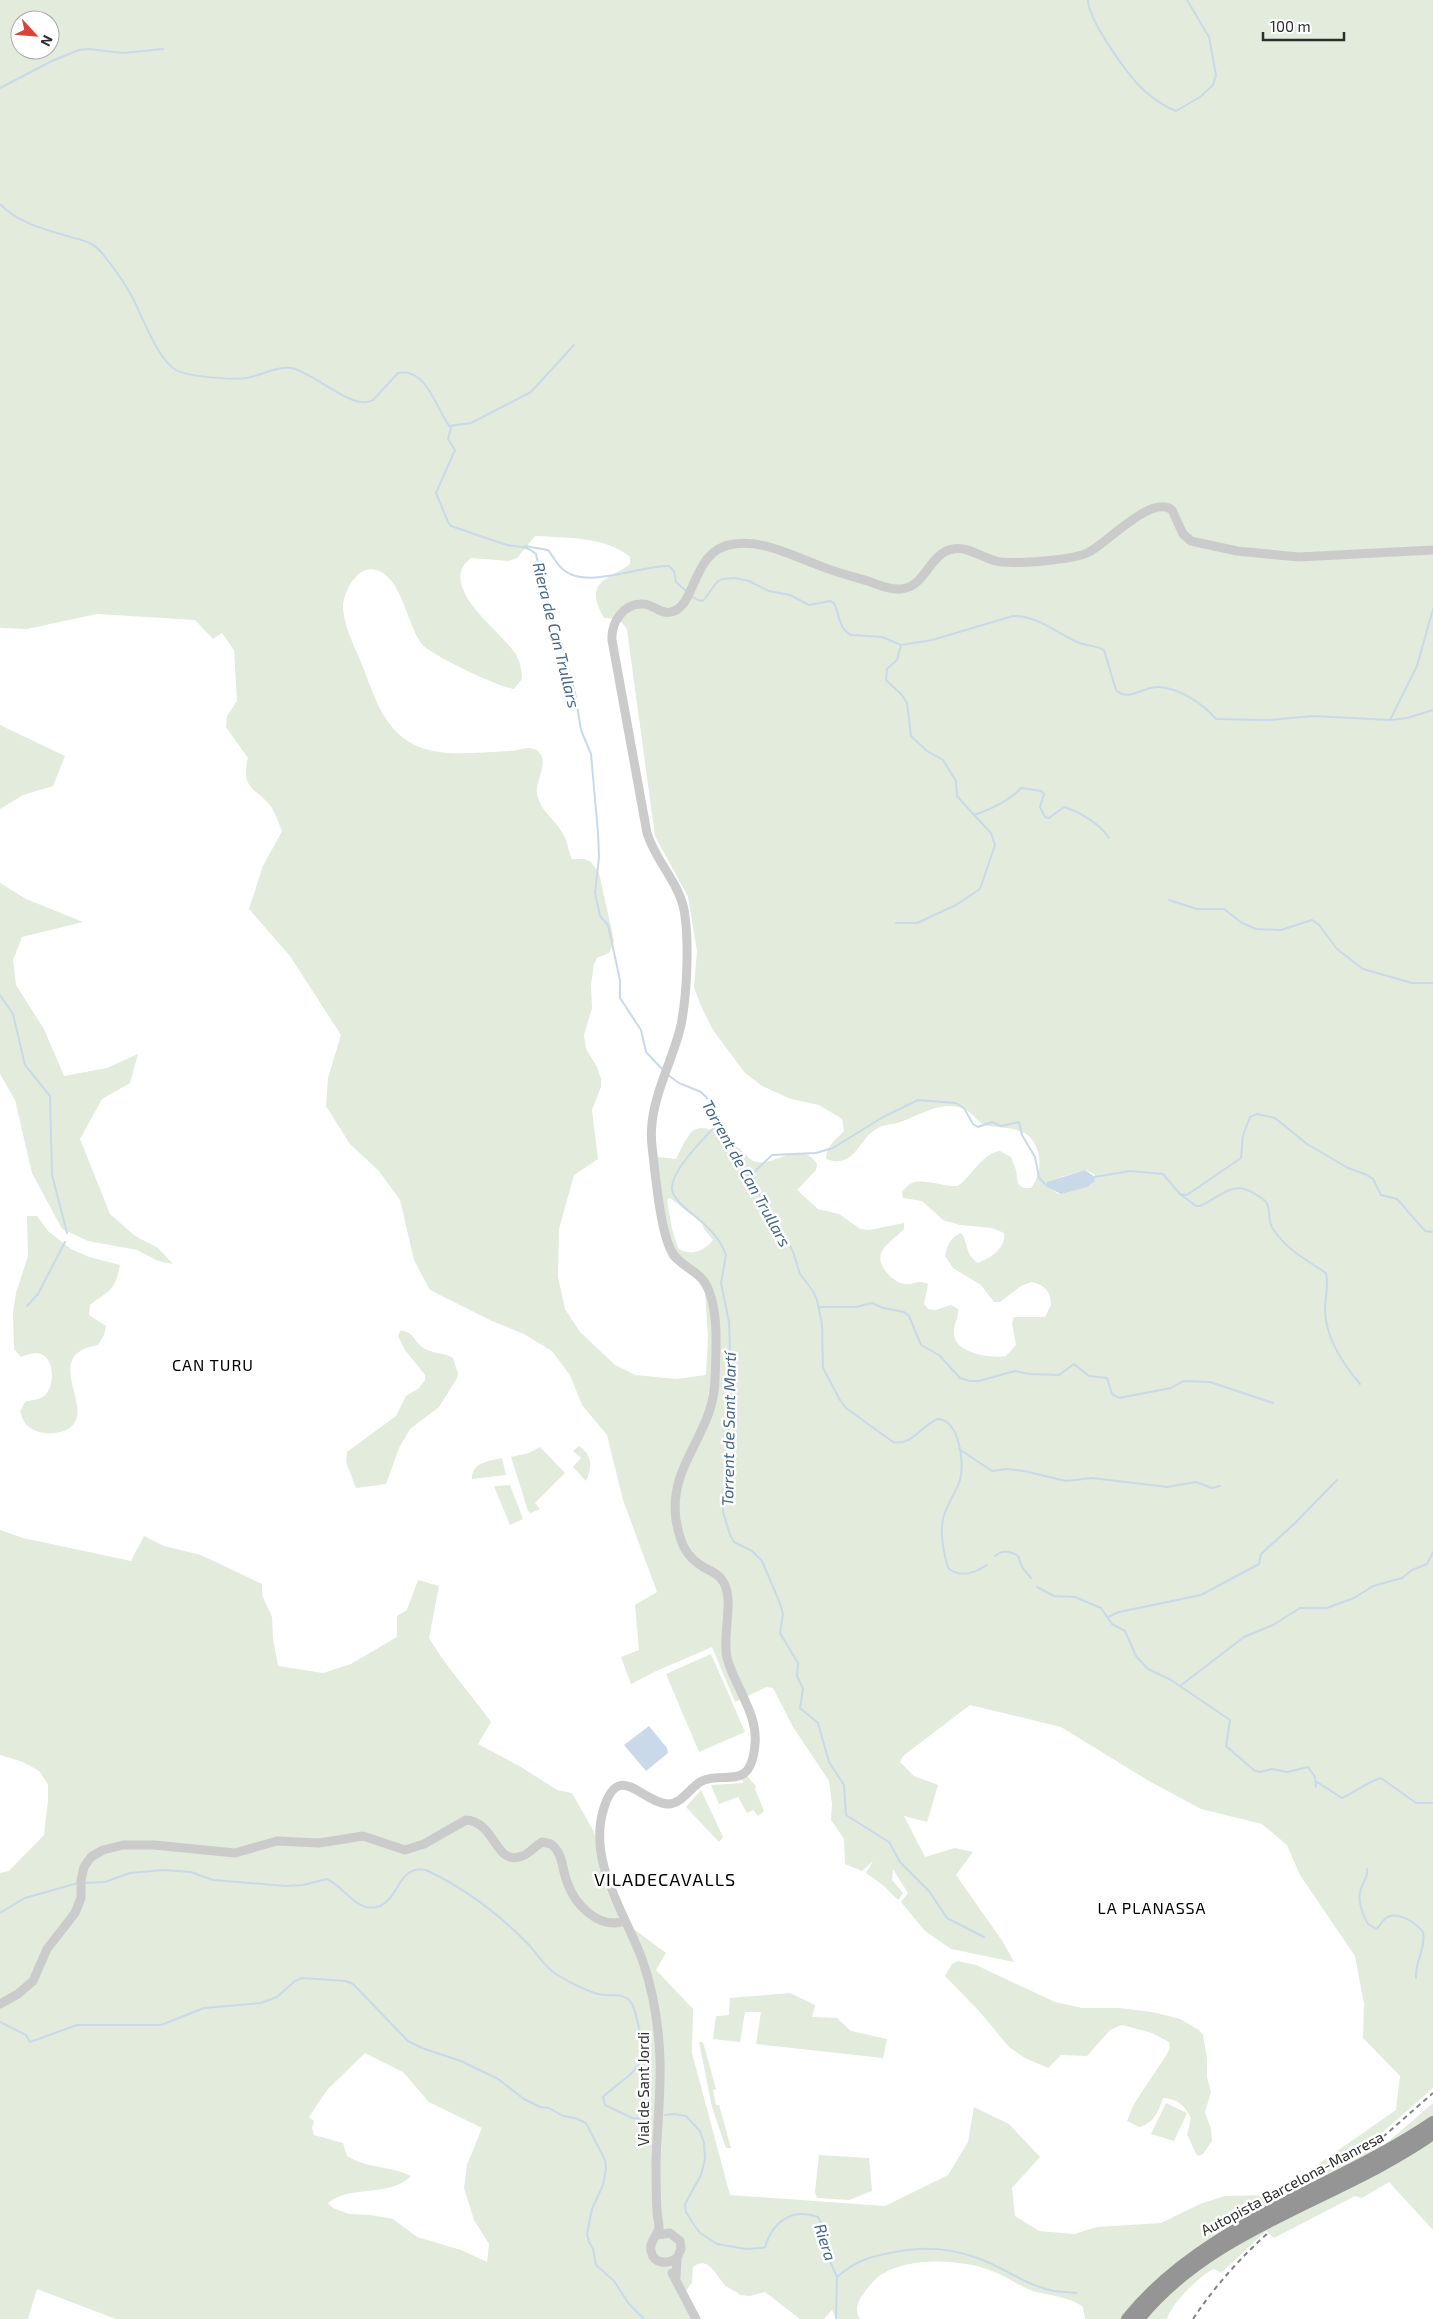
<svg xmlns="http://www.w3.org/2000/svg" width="1433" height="2319" font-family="'Exo 2',sans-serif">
	<rect width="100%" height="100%" fill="#fff"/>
	<path fill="#e2ebdc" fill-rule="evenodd" d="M0,0H1433V2088L1374,2140L1382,2147L1433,2103V2230L1389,2182L1362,2198L1355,2196L1274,2238L1266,2231L1221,2273L1214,2269C1200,2275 1170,2305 1167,2319H1085L1083,2307C1069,2296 1049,2296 1033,2291C1020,2286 1008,2278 995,2272C965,2260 914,2256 884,2273C877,2276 872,2283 867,2289C860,2298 853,2307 860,2319H836L832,2310L824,2319H800L765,2292L750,2296L740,2295C735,2290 731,2290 726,2286C717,2278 709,2254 693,2267L692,2282L686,2291L701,2319H116L37,2289L28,2319H0V1873L9,1871L44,1835L48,1800V1784L39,1771L23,1762L0,1755V1530L23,1538L131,1561L144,1536L164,1546L201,1555L262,1584V1595L272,1617L273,1639L278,1666L323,1673L351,1664L397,1637V1616L407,1610L418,1580L439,1586L429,1638C447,1668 470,1693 491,1722L478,1744L521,1767L557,1790L572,1793L594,1832L606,1889L619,1918L666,1953L656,1970L693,2009L692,2053L730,2195L885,2206L948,2175L968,2142L974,2107L1009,2124L1040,2157L1012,2188L1015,2216L1039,2231L1074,2234L1097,2227L1161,2223L1200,2204L1225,2196L1274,2195L1396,2110L1400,2076L1363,2038L1364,2004L1355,1956L1300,1875L1287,1845L1262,1824L1201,1809L1149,1781L1061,1727L970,1705L903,1756L900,1762L914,1776L938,1785L927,1822L904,1816L925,1857L955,1848L973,1852L956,1875L1003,1942L1014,1962L951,1949L925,1931L901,1902L908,1893L893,1869L892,1880L903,1893L898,1900L884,1886L866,1873L873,1861L862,1871L845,1864L844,1839L831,1820L832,1804L829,1781L793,1727L773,1688L766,1687L735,1702L712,1647L654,1672L631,1684L621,1657L639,1650L635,1605L657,1592L623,1500L607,1435L582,1405L570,1375L552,1351L524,1334L492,1321L430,1290L414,1260L400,1200L379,1171L350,1144L326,1106L328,1078L341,1035L290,956L249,909L263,866L282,831C279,824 276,815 272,808C257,787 240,791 248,758L226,727L227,716L237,701L234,650L222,633L213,639L195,620L97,614L27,629L0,628ZM20,20H50V50H20ZM535,536C565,538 606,536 630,557V564C607,581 583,581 604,618C615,619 622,619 627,630L655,836L688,897L697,951L694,987L701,1006L713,1030L745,1073L762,1086L791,1099L819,1105L842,1119L844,1131L832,1143L827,1151L826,1159C857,1170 858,1136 880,1127C887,1124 896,1124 903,1121C923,1114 942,1100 964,1109C974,1113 978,1125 989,1126C1008,1129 1029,1126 1037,1149C1042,1162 1039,1178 1031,1188H1023L1018,1184L1016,1170L1011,1157L1000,1151C981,1154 972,1176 958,1186C945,1187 922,1178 912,1183C908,1185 905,1189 902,1191L903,1198L922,1201L943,1220L960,1225L992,1228L1004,1233C1007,1247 990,1259 978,1263C965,1255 969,1244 961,1233C950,1237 947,1246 945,1256L953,1268L981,1285L994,1302H1000L1021,1286L1032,1282C1045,1285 1051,1292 1051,1305L1045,1317H1014L1012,1323L1016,1345L1006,1356C991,1359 952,1353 954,1332C954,1323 959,1318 958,1309L951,1305L936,1310L928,1309L924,1304L928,1284C918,1279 915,1285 906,1284C900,1284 892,1279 889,1275C868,1252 890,1244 904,1229V1223L869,1230L860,1229L839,1214L818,1209L797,1190L816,1170L817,1164C800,1138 777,1166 757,1162C750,1161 747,1155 742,1151C729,1141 703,1116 689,1135C684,1142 680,1151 676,1159L649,1156L662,1239L669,1258L697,1280L705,1291L708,1338L706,1375L676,1379L635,1375L615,1365L580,1332L565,1309L558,1277L559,1229L574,1175L598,1159L592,1110L601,1087V1079L597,1067L586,1049L584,1035L592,1008L591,985L594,964L597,958L609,953L614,941L599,873L591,862L585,859H572C568,851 568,842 563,834C556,820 540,811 537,794C535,781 550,761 538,751C530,744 518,751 509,751C455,753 407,765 378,705C370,688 365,670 357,653C351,640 343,620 343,606C344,589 360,560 381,572C403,584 407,623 421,643C428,654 499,687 514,689L522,679C522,670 520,661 515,653C501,631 435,586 471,558L509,561L517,558ZM1086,1170L1095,1175L1092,1184L1058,1194L1045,1184L1061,1177ZM670,1198L702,1223L704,1229L713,1240C705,1251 689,1257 678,1248L672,1229L667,1200ZM365,2053L403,2072L429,2102L482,2128L467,2165L464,2188L474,2220L489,2244L487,2262L461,2250L417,2237L393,2219L371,2215L349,2214L333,2208L328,2203C351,2184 389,2198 411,2176C390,2166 366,2168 347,2156L343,2143L314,2135L312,2128L314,2121L309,2117L327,2090Z
		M0,725L65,756L53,786L23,795L0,809Z
		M0,883L26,899L83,922L22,937L13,960L16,985L44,1029L64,1076L107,1068L138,1054L130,1083L102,1099L80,1139L110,1214L135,1236L158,1248L173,1264L158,1261L137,1250L88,1241L62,1229L32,1173L15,1100L0,1074Z
		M27,1216H37L48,1231L71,1249L89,1257L120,1265C115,1292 109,1290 90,1305L89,1315L106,1326L104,1335L98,1345C44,1354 88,1400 75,1422C68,1435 41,1437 29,1427C24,1423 22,1417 20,1411L25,1402C30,1400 40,1400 44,1396C55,1388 55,1359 41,1354C35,1352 26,1355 21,1357L14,1349L13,1313L16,1293L28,1256Z
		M400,1331C414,1331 413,1340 422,1347C431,1354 443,1352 453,1358L458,1374L457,1378L439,1407L410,1429L399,1448L386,1484L356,1488L346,1462L347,1452L396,1416L406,1396L419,1388L425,1380V1375L405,1350L398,1336Z
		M579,1446C593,1455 592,1468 586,1481L573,1467L581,1458L573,1451Z
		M540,1447L565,1473L535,1503L540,1509L531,1513L528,1511L511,1457L529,1453Z
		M502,1458L506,1475L472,1479C471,1462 490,1461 502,1458Z
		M510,1485L523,1519L510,1525L494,1486Z
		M711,1654L745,1732L699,1752L666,1674Z
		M747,1776L756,1786L755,1789L764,1811L758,1816L753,1810L747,1813L738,1797L719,1804L711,1785L743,1783L742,1779Z
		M701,1790L723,1837L719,1842L686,1807Z
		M958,1961L976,1965L1055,2002L1082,2008H1119L1152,2012L1180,2019L1199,2030L1203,2035L1207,2058V2077L1211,2092L1205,2112L1211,2129L1212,2141L1203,2154L1198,2156C1194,2151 1191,2141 1187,2135L1191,2118C1185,2105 1177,2099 1163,2098C1159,2111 1153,2124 1139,2127L1127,2121L1134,2104L1167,2054L1170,2048L1169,2042L1152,2033L1122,2025L1110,2030L1087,2056L1061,2055L1048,2068L1025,2058L1009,2047L980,2012L945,1976L952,1964Z
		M790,1993L815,2005L812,2017L837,2018L851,2031L887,2039L883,2058L756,2044L761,2012H745L740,2042L713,2039L716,2016L729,2015L730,1998Z
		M699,2042H703L716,2089L713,2090L716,2105H719L731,2148H726L712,2107Z
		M1166,2103L1187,2113L1174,2141L1151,2134Z
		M819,2155L869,2158L872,2191L849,2200L817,2198L815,2192Z"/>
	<path fill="#cad9e9" d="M1085,1170L1095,1177L1094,1182L1087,1187L1061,1194L1045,1186L1047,1182Z
		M649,1726L667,1748L668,1753L646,1771L624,1745Z"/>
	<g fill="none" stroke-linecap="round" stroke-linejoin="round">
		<path stroke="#cad9e9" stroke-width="2" d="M1088,0C1088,20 1130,79 1146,92C1154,99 1165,107 1176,111L1200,97L1213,85L1216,75L1209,37L1187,0
			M0,88L52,61L79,50L89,49L123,53L163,49
			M0,204C16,221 42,229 64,235C79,240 91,240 101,252C111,264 122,279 130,293C142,314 156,358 176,370C188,377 233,380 247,378C262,375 277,366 291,368C314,372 353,412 373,400L398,373C428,367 436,411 451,428L448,439L455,450L436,493L448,522L451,526C468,532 486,538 504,544C516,548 526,544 536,554L548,610L557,629L575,693L581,730L591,754L598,833L599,857L595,893L600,916L608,925L620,980V998L641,1030L646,1052L663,1070
			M449,426L471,423L531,392L574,345
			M525,546L548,550C554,557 557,566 565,571C588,589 642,565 669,566L674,571L676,582L686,591
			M691,596L698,600L703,601L717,582L722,579L735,578L749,581L769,591L790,595L809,605L830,601L834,603C840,615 838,628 851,635L882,637L901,645L897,660L887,669L886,680L902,695L907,703L911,736L927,751L943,760L956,781L957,796L974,815C991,809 1009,801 1021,788L1041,791L1044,794L1040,807L1045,817L1049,818L1064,807C1080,812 1100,824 1109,838
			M901,645L932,640L1013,616C1038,616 1055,632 1077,642C1086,646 1095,645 1104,650L1116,690C1129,703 1144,685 1160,687C1181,689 1203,704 1216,719L1269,720L1312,716L1390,720L1407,718L1433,710
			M1390,720L1417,666L1433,609
			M1169,900L1197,909H1224L1242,923L1256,929L1281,930L1312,920L1319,925L1337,949L1363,969L1412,983H1433
			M896,923H917L956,905L980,889L995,845L991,833L975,816
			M0,995L13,1014L25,1065L50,1096L52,1175L67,1233
			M668,1075L679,1083L701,1092L709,1100L735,1155L783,1232L793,1252L800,1274L813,1291L817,1300L822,1324L823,1368L840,1400L846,1408L893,1442C913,1446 921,1425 938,1419C959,1420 965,1463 960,1480C956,1493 946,1505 943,1519C940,1533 944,1554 948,1568C960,1578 975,1573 987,1565
			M720,1121C707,1136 670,1170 672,1190C674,1200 687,1210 695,1216C708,1227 720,1238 726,1255L721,1283L729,1322L731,1380L723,1499V1512L730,1535L734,1542L752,1551L762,1561L779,1601L783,1614L780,1633L798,1663L797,1676L803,1689L800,1708L818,1723L829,1762L844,1785L846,1815L889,1842L900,1862L929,1891L947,1918L984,1937
			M749,1177L772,1155L816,1153L833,1148L883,1117L918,1100L956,1103L964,1108L973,1124L978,1127L992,1122L1001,1126L1019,1122L1022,1135L1035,1157L1039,1178L1045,1184
			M1095,1177L1130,1171L1163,1174L1180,1194L1187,1195L1241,1158L1243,1135L1250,1117L1257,1114L1275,1118L1307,1144L1348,1168L1365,1174L1373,1179L1381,1195L1397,1199L1425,1231L1433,1232
			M1180,1194L1196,1206H1200C1221,1197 1232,1179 1255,1194C1260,1197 1265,1199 1267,1204C1271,1212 1267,1220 1273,1229C1289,1252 1304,1258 1326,1273C1329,1285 1325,1298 1325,1311C1326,1339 1343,1364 1360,1384
			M27,1306L38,1294L65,1242
			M819,1307H856L872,1303L883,1308L904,1312L909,1316L921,1345L939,1355L960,1378L970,1381H979L1015,1371L1029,1374L1059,1375L1074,1364L1089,1376L1107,1378L1112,1394L1119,1398L1171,1388L1183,1381L1210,1382L1273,1403
			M959,1449L992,1471L1007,1469L1024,1471L1066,1481L1092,1478L1167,1487L1196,1482L1212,1488L1220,1486
			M995,1556C1002,1550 1010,1551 1018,1556L1022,1567L1031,1578
			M1037,1587L1054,1596L1075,1597L1101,1608L1112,1624L1125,1631L1136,1656L1148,1669L1171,1680L1230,1720L1226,1746L1255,1771L1260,1772L1272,1769L1287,1772L1308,1767L1315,1777L1316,1787
			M1108,1617L1119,1612L1201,1595L1259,1564L1261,1554L1295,1523L1337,1480
			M1180,1686L1244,1637L1273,1625L1300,1608H1327L1354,1598L1373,1586L1402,1578L1412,1570L1427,1564L1433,1552
			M1317,1782L1342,1798C1356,1792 1367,1782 1381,1778L1416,1803H1433
			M1367,1869C1368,1877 1364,1881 1361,1888C1357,1899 1362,1914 1368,1924L1376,1929C1381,1926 1380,1923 1384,1920C1395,1908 1416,1923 1423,1932C1426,1948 1415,1962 1416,1978
			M83,1883L105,1882L130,1873L163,1870L191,1872L213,1880L286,1886L303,1885L327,1879C345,1887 358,1915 380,1906C400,1897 398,1865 426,1870C464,1888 499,1914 528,1944C538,1954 543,1966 556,1974C567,1981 593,1995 605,1995C614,1996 623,1993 630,2001C636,2007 643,2046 643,2056C635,2076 618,2082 603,2097L605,2105L632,2118L648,2119
			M0,1913L25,1898L78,1883
			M0,2022L26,2035L30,2042L77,2025H161L204,2008L261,2003L277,1997L295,1981L302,1978L345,1981L353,1984L408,2041L422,2048L461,2061L498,2079L524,2099L540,2107L549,2108L563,2116L575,2118L586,2123L605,2160L606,2169L603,2185L592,2209L587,2234L589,2242L593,2249L596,2265L614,2281L629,2304L644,2319
			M665,2115L675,2114L686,2116L700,2131L704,2143L705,2159L701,2175L685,2204L686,2212L692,2222L700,2233L717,2244L746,2249L761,2248L765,2247C773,2221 792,2208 818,2217L823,2226L829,2259L837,2277L836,2319
			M837,2277C855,2261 871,2256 895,2252C926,2246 950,2248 980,2259C1005,2268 1027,2286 1054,2291C1061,2292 1069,2292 1076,2293"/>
		<path stroke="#cbcbcb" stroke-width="9" d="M0,2004L18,1994L33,1981L47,1949L75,1913L81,1898V1880L84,1867L91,1857L103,1850L123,1845H154L235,1853L277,1841L319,1843L363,1836L405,1850L424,1844L466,1820C496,1822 495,1867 522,1856C529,1854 535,1846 542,1842L551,1844C563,1853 562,1869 567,1882C575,1905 599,1930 625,1921
			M657,2235L670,2233L680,2241L681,2249L677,2258L676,2278
			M677,2258C668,2264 654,2265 651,2251C649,2241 657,2237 659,2228C659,2221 657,2218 657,2211C656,2195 656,2178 656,2161C657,2128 661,2094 660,2061C659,2027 654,1994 643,1962C627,1916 588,1864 603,1811C618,1758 642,1803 668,1804C682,1804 690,1787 702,1781C725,1770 751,1793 755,1744C758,1714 735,1687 727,1658C722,1635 734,1602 724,1583C720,1575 713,1572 705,1568C685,1557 680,1542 676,1520C668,1463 715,1434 715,1378C716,1351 720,1303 703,1280C694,1269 679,1265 672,1252C660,1232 655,1171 652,1146C647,1103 672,1065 681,1025C687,995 689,946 685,916C682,885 656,863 647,833L612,640C611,623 623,603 643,604C653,604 661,615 671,612C697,607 691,549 734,544C763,540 791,555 818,565C834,572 851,576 868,581C878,585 890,590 901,589C926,587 929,553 953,549C968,546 982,558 996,561C1011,565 1076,560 1089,552C1108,542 1152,494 1172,510L1183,534L1191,541L1237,551L1299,557L1433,550
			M672,2273L696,2319"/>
		<path stroke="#959595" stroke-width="12" d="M1127,2319C1205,2222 1333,2190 1433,2122
			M1139,2319C1213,2227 1339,2200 1433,2134"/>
		<path stroke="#838383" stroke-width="2" stroke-dasharray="5 4" stroke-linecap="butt" d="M1376,2143L1433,2093
			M1193,2319C1215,2286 1240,2258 1269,2232"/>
	</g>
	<g text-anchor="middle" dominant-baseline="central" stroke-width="5" stroke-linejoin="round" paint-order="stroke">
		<g font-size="15" fill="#2e2e2e" stroke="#fff">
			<text transform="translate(643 2089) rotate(-90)">Vial de Sant Jordi</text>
			<text transform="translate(1292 2183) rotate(-28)">Autopista Barcelona-Manresa</text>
		</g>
		<g font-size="16" font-style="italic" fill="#41658b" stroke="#fff">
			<text transform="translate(557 635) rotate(76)">Riera de Can Trullars</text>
			<text transform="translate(747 1173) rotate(61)">Torrent de Can Trullars</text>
			<text transform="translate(728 1429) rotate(-89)">Torrent de Sant Martí</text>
			<text transform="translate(826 2242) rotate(72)">Riera</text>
		</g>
		<g font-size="16" letter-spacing="1" fill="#000" stroke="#fff">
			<text x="213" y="1364">CAN TURU</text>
			<text x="1152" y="1907">LA PLANASSA</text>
		</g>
		<g font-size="18" letter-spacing="1" fill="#000" stroke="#fff">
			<text x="665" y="1879">VILADECAVALLS</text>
		</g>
	</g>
	<g transform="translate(35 35) rotate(116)"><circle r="24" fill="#ffffff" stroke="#ababab"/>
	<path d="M0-4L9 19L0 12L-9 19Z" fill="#db423a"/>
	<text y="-8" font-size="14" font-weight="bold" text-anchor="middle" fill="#2e2e2e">N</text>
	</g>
	<path d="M1263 32v8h81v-8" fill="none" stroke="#2e2e2e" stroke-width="2.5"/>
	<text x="1270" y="32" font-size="15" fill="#2e2e2e" stroke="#ffffff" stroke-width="4" paint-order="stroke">100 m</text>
</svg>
